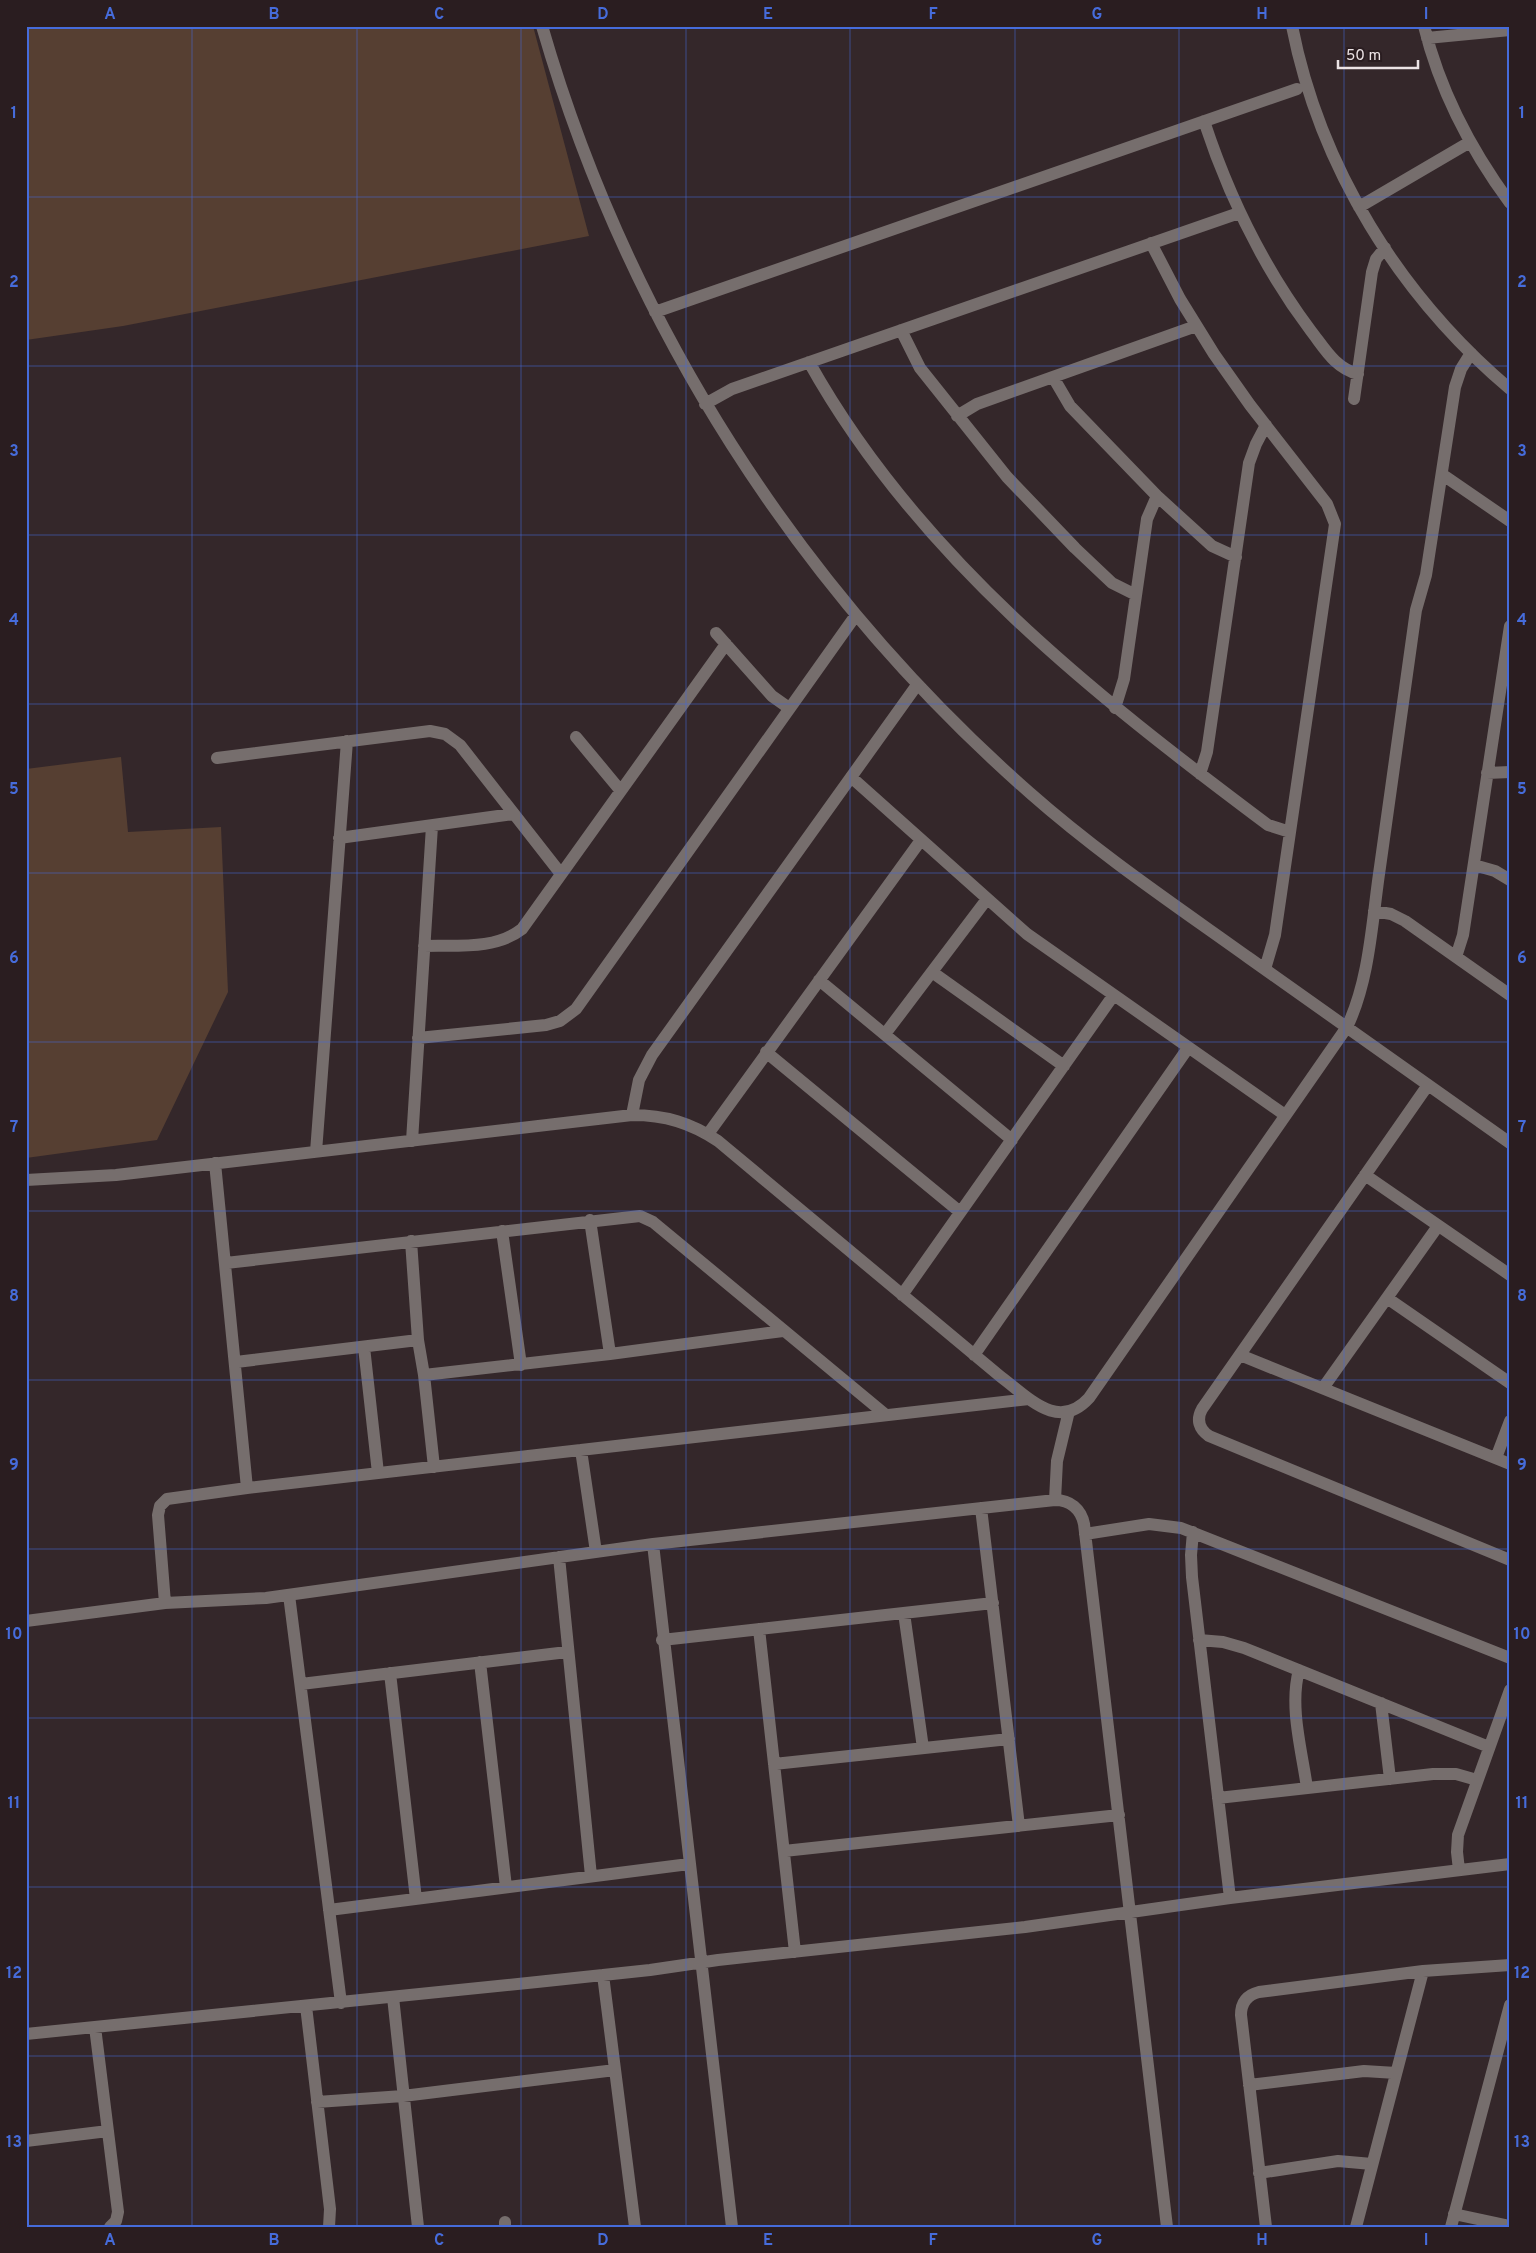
<svg xmlns="http://www.w3.org/2000/svg" width="1536" height="2253" font-family="Overpass,sans-serif">
	<rect width="100%" height="100%" fill="#34272a"/>
	<path fill="#563f32" d="M26,26H533L589,236L123,326L26,340Z
		M121,757L128,832L221,827L228,992L157,1140L26,1158V769Z"/>
	<g fill="none" stroke-linecap="round" stroke-linejoin="round">
		<path stroke="#766e6d" stroke-width="12" d="M542,26C628,323 799,590 1030,793C1099,854 1175,905 1249,958C1336,1020 1423,1082 1510,1143
			M1292,26C1320,168 1400,296 1510,389
			M1424,26C1440,91 1471,150 1510,203
			M1427,38L1510,30
			M1204,121C1229,197 1263,267 1311,331C1325,349 1335,368 1358,374
			M1359,207L1470,142
			M1151,243L1180,299L1214,354L1250,405L1327,504L1335,524L1275,935L1265,969
			M655,312L1297,89
			M901,330L920,368L1007,477L1075,548L1112,583L1136,595
			M809,362C917,556 1093,694 1268,825L1290,832
			M1053,377L1070,406L1157,496L1212,546L1236,557
			M1354,399L1372,272L1376,259L1385,248
			M705,404L732,389L1239,213
			M957,416L977,404L1196,326
			M1443,475L1510,521
			M716,633L772,696L789,708
			M1115,708L1124,679L1147,519L1157,496
			M576,737L620,790
			M217,758L430,731L445,734L460,745L561,874
			M1487,773L1510,772
			M1200,774L1207,752L1249,463L1256,444L1266,425
			M851,777L1027,934L1285,1115
			M339,838L513,814
			M1474,865L1495,871L1510,880
			M1374,911L1391,914L1405,921L1510,995
			M424,946C457,945 495,950 522,929L726,644
			M1456,957L1463,935L1510,626
			M932,972L1064,1066
			M819,980L1012,1140
			M885,1034L987,899
			M418,1038L546,1025L560,1021L576,1009L856,615
			M766,1052L960,1212
			M1428,1085L1202,1409C1196,1420 1199,1429 1209,1436L1510,1560
			M632,1115L639,1080L652,1055L917,685
			M708,1134L921,840
			M412,1141L432,826
			M316,1152L347,741
			M215,1163L247,1488
			M1365,1175L1510,1275
			M26,1180L116,1175L632,1115C665,1115 691,1123 718,1141L1001,1377C1028,1397 1058,1432 1089,1398L1347,1027C1370,979 1372,920 1380,867C1392,782 1404,696 1416,610L1426,575L1455,387L1461,369L1471,353
			M590,1220L610,1354
			M502,1231L521,1365
			M411,1241L418,1340L424,1375L434,1467
			M226,1263L640,1216L653,1222L886,1415
			M902,1295L1113,996
			M1387,1298L1510,1383
			M364,1347L378,1473
			M974,1355L1188,1048
			M1240,1355L1510,1464
			M236,1362L418,1340
			M424,1375L610,1354L783,1331
			M1323,1388L1438,1226
			M581,1450L596,1552
			M1496,1458L1510,1421
			M1055,1500L1057,1461L1069,1411
			M981,1508L1019,1826
			M1193,1532L1191,1555L1192,1577L1230,1898
			M1085,1534L1149,1524L1181,1528L1510,1658
			M653,1544L732,2227
			M559,1557L591,1876
			M289,1595L341,2003
			M165,1603L158,1515L160,1506L167,1499L247,1488L1029,1399
			M904,1613L923,1748
			M26,1621L165,1603L266,1598L653,1544L1055,1500C1070,1500 1081,1509 1084,1524L1167,2227
			M759,1629L795,1952
			M662,1640L993,1603
			M1199,1640L1223,1642L1244,1648L1489,1747
			M480,1662L506,1887
			M1299,1670C1289,1707 1302,1751 1307,1788
			M390,1673L416,1899
			M301,1684L567,1652
			M1381,1703L1390,1779
			M774,1764L1009,1739
			M1218,1798L1433,1774H1456L1477,1780
			M784,1851L1119,1815
			M1459,1870L1457,1852L1458,1835L1510,1690
			M329,1910L689,1864
			M603,1975L635,2227
			M393,1997L418,2227
			M306,2006L330,2209L329,2227
			M95,2027L118,2212L116,2221L110,2227
			M26,2034L537,1982L650,1970L718,1960L1025,1927L1230,1898L1510,1864
			M1249,2085L1364,2071L1396,2073
			M317,2102L403,2096L615,2070
			M26,2141L108,2131
			M1259,2173L1338,2161L1372,2164
			M1454,2214L1510,2226
			M505,2222V2227
			M1266,2227L1241,2015C1241,2003 1247,1995 1259,1992L1423,1971L1510,1965
			M1356,2227L1423,1971
			M1451,2227L1510,2005"/>
	</g>
	<path fill="none" stroke="#466cdb" stroke-width="1" stroke-opacity="0.55" d="M192,26V2227M357,26V2227M521,26V2227M686,26V2227M850,26V2227M1015,26V2227M1179,26V2227M1344,26V2227M26,197H1510M26,366H1510M26,535H1510M26,704H1510M26,873H1510M26,1042H1510M26,1211H1510M26,1380H1510M26,1549H1510M26,1718H1510M26,1887H1510M26,2056H1510"/>
	<rect width="1536" height="2253" fill="none" stroke="#2a1d20" stroke-width="55"/>
	<path d="M1338 60v8h80v-8" fill="none" stroke="#ece3e5" stroke-width="2.5"/>
	<text x="1346" y="60" font-size="15" fill="#ece3e5" stroke="#2a1d20" stroke-width="4" paint-order="stroke">50 m</text>
	<rect x="28" y="28" width="1480" height="2198" fill="none" stroke="#466cdb" stroke-width="2"/>
	<g font-size="16" text-anchor="middle" font-weight="bold" fill="#466cdb">
		<text x="110" y="19">A</text>
		<text x="274" y="19">B</text>
		<text x="439" y="19">C</text>
		<text x="603" y="19">D</text>
		<text x="768" y="19">E</text>
		<text x="933" y="19">F</text>
		<text x="1097" y="19">G</text>
		<text x="1262" y="19">H</text>
		<text x="1426" y="19">I</text>
		<text x="14" y="118">1</text>
		<text x="1522" y="118">1</text>
		<text x="14" y="287">2</text>
		<text x="1522" y="287">2</text>
		<text x="14" y="456">3</text>
		<text x="1522" y="456">3</text>
		<text x="14" y="625">4</text>
		<text x="1522" y="625">4</text>
		<text x="14" y="794">5</text>
		<text x="1522" y="794">5</text>
		<text x="14" y="963">6</text>
		<text x="1522" y="963">6</text>
		<text x="14" y="1132">7</text>
		<text x="1522" y="1132">7</text>
		<text x="14" y="1301">8</text>
		<text x="1522" y="1301">8</text>
		<text x="14" y="1470">9</text>
		<text x="1522" y="1470">9</text>
		<text x="14" y="1639">10</text>
		<text x="1522" y="1639">10</text>
		<text x="14" y="1808">11</text>
		<text x="1522" y="1808">11</text>
		<text x="14" y="1978">12</text>
		<text x="1522" y="1978">12</text>
		<text x="14" y="2147">13</text>
		<text x="1522" y="2147">13</text>
		<text x="110" y="2245">A</text>
		<text x="274" y="2245">B</text>
		<text x="439" y="2245">C</text>
		<text x="603" y="2245">D</text>
		<text x="768" y="2245">E</text>
		<text x="933" y="2245">F</text>
		<text x="1097" y="2245">G</text>
		<text x="1262" y="2245">H</text>
		<text x="1426" y="2245">I</text>
	</g>
</svg>
